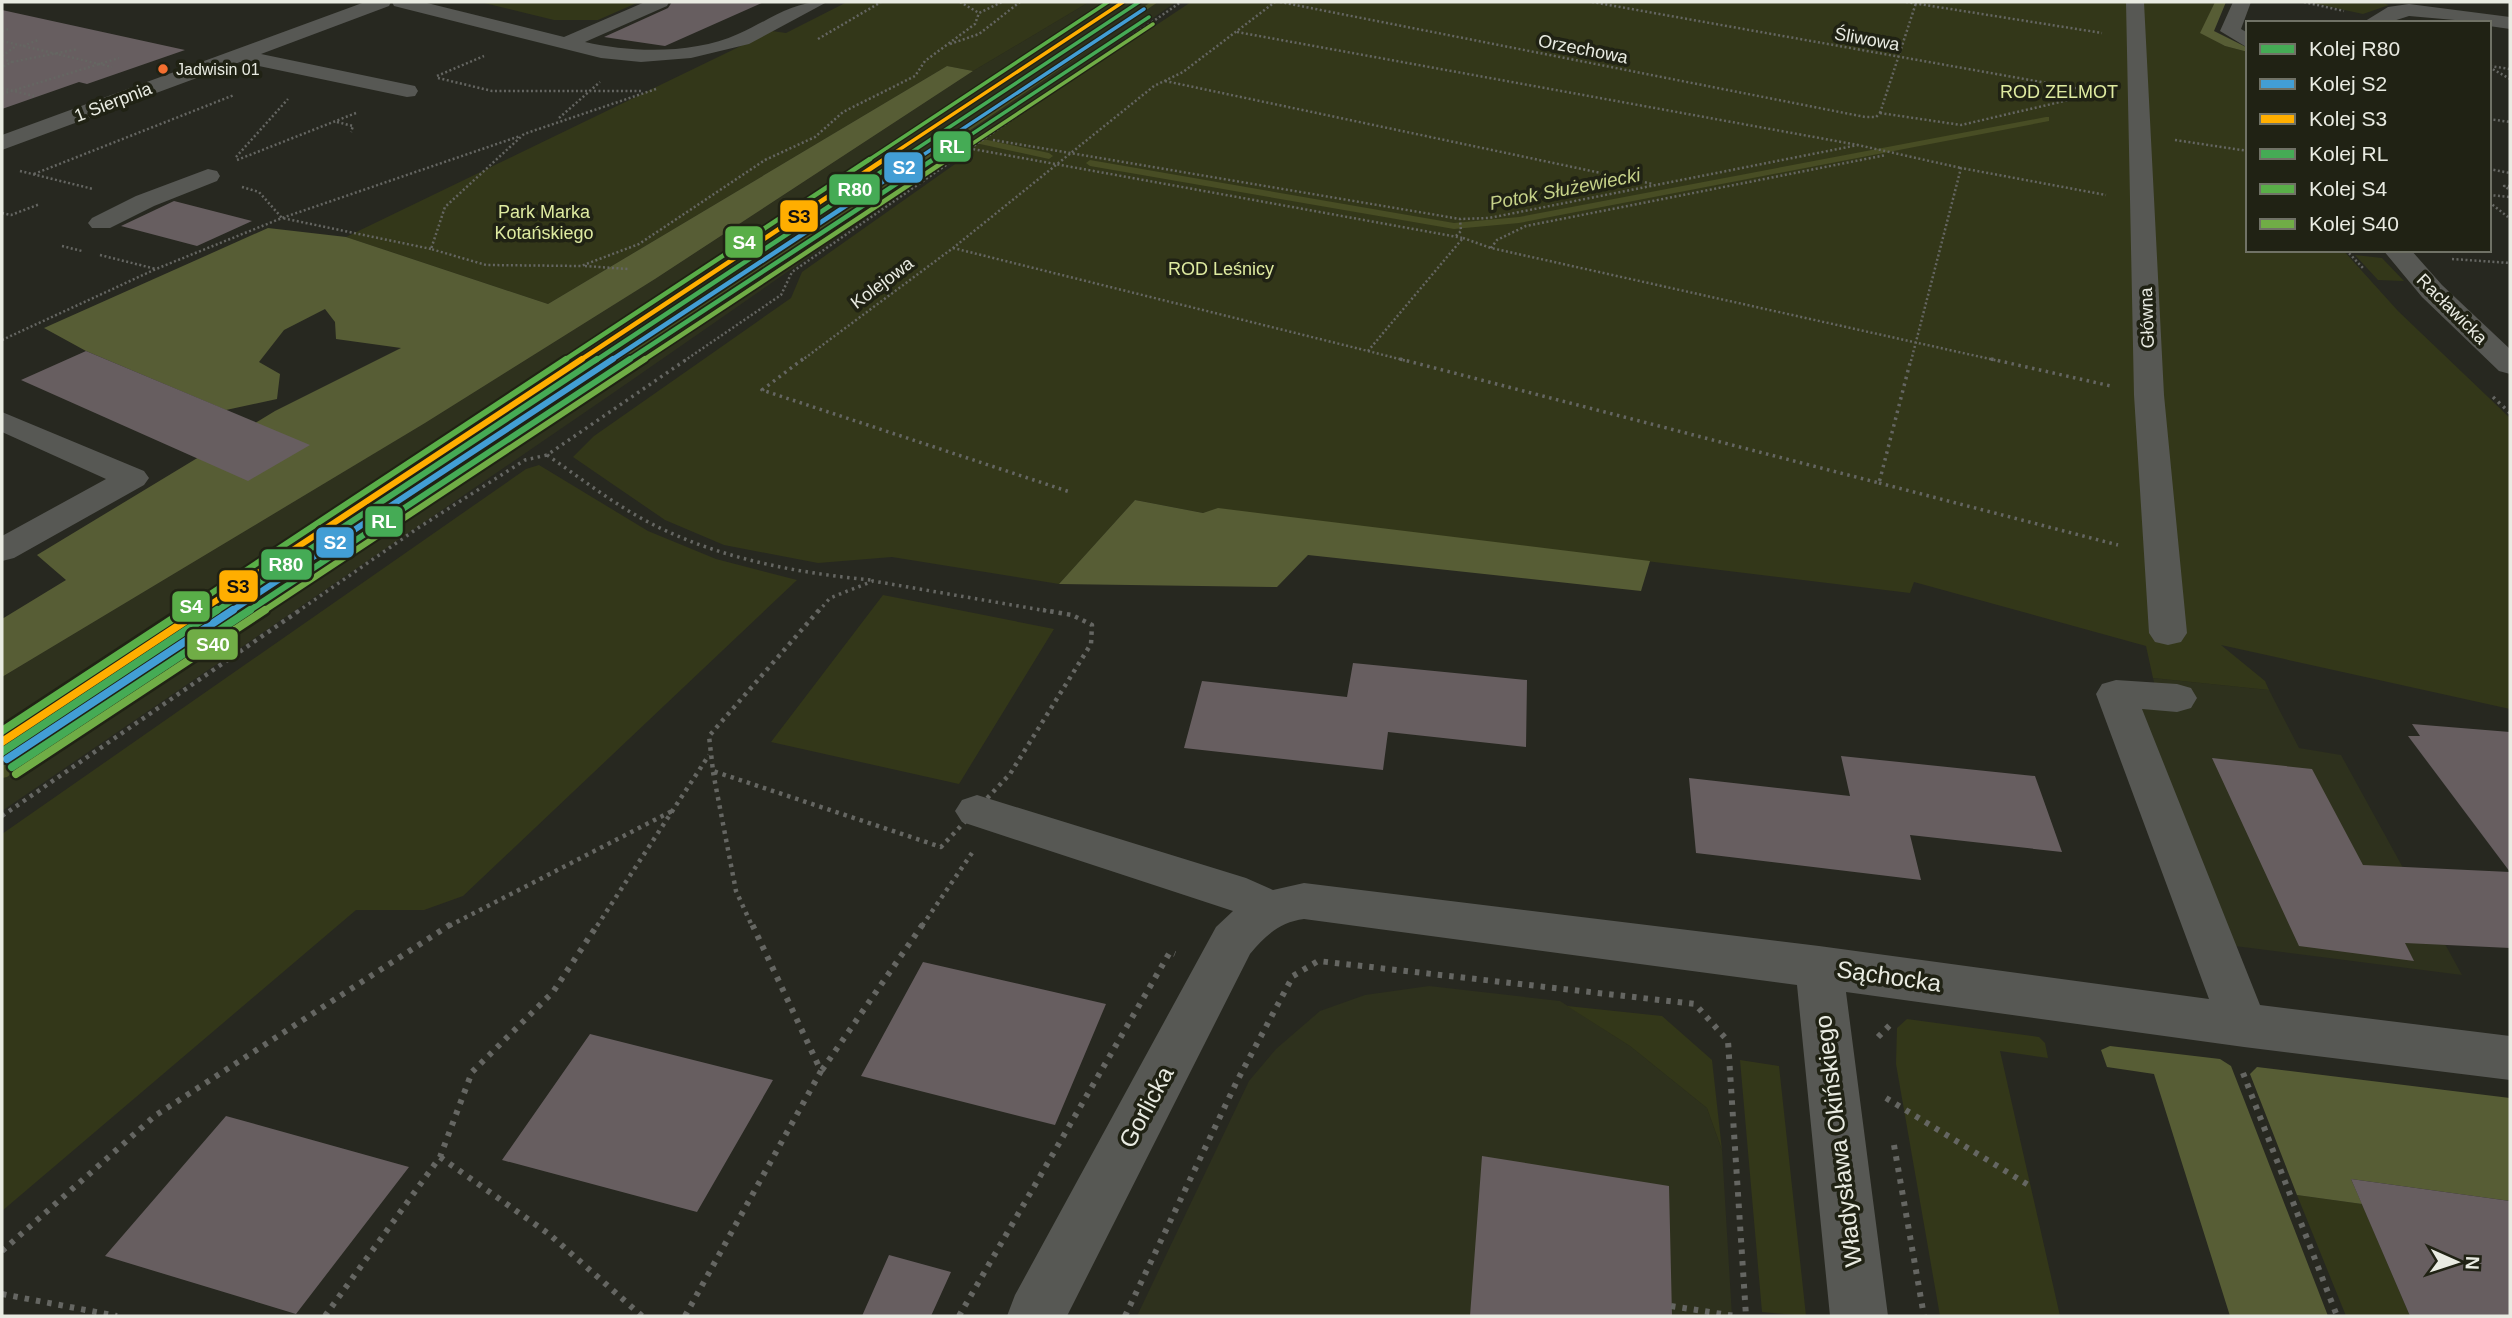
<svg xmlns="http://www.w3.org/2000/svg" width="2512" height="1318" font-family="Arial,sans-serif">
	<rect width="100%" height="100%" fill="#272820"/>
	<path fill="#2e311d" d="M1089,2H1176L616,391L2,811V677L425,423L655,279L973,71Z
		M2153,678L2269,690L2299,748L2341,755L2462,975L2227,945L2131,689L2156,691Z
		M1429,986L1560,1001L1630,1046L1707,1108L1722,1150L1732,1316H1137L1249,1081L1276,1049L1320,1011L1365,995Z"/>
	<path fill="#333719" d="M480,2H639L598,20H554Z
		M847,2H1089L973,71L947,66L548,304L346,237L772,31L786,33Z
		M1191,2H2215L2201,33L2225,46L2248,52V250H2343L2398,311L2510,418V709L2221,645L2265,681L2269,690L2153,678L2146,646L1914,582L1910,593L1218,509L1203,513L1135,500L1059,584L892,557L818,563L724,545L665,520L573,457L594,436L791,298L802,272L965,157L968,150Z
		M2308,2H2380L2389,5L2363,14Z
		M2355,255L2382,258L2404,281L2378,280Z
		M539,465L648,531L716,559L797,580L463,896L424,910H356L2,1211V834L526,469Z
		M883,595L1054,629L959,784L771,742Z
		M1567,1006L1662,1016L1712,1060L1722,1150L1707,1108L1630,1046Z
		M1907,1019L2039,1037L2045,1043L2048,1058L2000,1051L2060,1316H1940L1896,1064L1897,1028Z
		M1740,1060L1779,1066L1806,1316L1762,1312Z
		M2297,1195L2362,1204L2410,1316H2346Z"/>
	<path fill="#575d35" d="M2215,2H2226L2214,31L2248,48V52L2225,46L2200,33Z
		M947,66L973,71L655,279L425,423L2,677V619L66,580L37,555L275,411L401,348L336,339L335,322L325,309L284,330L259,362L280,374L277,399L226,410L86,351L44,328L268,228L346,237L548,304Z
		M1135,500L1203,513L1218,508L1650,561L1641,591L1308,555L1277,587L1059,584Z
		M2110,1046L2220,1059L2231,1066L2328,1316H2230L2154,1074L2107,1067L2101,1050Z
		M2257,1067L2510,1098V1201L2351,1179L2362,1204L2297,1195L2250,1074Z"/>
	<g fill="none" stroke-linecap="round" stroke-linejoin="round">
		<path fill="#484d24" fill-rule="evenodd" d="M1151,2H1158L711,307L7,777L2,778V766L703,303Z
			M2046,117H2049V121L1519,223L1454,229L1090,166L1086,163L1090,160L1454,223L1519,217Z
			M983,139L1049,153L1053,156L1049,159L980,144L979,142Z"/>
	</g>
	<path fill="#675e60" d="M672,2H764L665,46L604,37L668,8Z
		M2,10L185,50L87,84L79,82L2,109Z
		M174,201L252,221L197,246L121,226Z
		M86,351L310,445L248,481L21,380Z
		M1353,663L1527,680L1526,747L1388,732L1383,770L1184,748L1202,681L1347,697Z
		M2412,724L2510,732V872L2408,736H2420Z
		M1841,756L2035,776L2062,852L1910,835L1921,880L1696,853L1689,778L1850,796Z
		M2212,758L2312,769L2363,865L2510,872V948L2405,943L2414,961L2299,946Z
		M923,962L1106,1004L1055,1125L861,1076Z
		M590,1034L773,1080L697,1212L502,1160Z
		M226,1116L409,1167L296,1314L105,1256Z
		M1482,1156L1669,1186L1672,1316H1470Z
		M2351,1179L2510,1201V1316H2410Z
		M889,1255L951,1272L931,1316H862Z"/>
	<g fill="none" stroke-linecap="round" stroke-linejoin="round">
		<path stroke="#656662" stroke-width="2.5" stroke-dasharray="2 2.5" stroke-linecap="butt" d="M960,2L979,13
			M1280,2L1865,117H1876L1880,113
			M1592,2L2103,93
			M1906,2L2102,33
			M2304,2L2344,11
			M2,31L8,29
			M1237,32L1858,145L1961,168
			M818,39L881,2
			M2,41L112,67
			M950,44L979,34L1020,2
			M23,46L38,40
			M2,56L16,46
			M2,59L12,62L2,67
			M12,62L78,49
			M2490,66L2510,69
			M2489,67L2510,79
			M437,76L484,56
			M438,78L492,91H641
			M1165,81L1653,184
			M2,88L34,96
			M656,89L524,134L445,207L431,249L486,265L581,266L639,244L765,160L815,137L843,112L915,76L925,61L975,24L979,13L1002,2
			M2,94L119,58
			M1880,113L1961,125L2099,93
			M1880,113L1916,3
			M559,118L600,82
			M2489,119L2510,122
			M337,122L353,126L351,132
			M993,140L1460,219L1489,218L1858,145
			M2175,140L2248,151
			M236,157L288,99
			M237,160L356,113
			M2489,169L2510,173
			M20,171L93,189
			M34,174L234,95
			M2510,186H2504L2510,190
			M242,187L259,192L282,218L431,249
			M2489,195L2510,197
			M2489,202L2508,217
			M2,213L11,215L40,204
			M1456,236L1461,231L1460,219
			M1463,238L1491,248L1999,361
			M62,246L82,251
			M953,248L1368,351L1463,238L967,148
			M1491,248L1497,240L1526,226L1886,155
			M2346,250L2363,268
			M100,255L156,269
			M2452,259L2510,263
			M585,266L628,269
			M2,340L156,269L282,218L520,136
			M1368,351L1407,361
			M684,361L781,295L792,272L1181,2
			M801,361L953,248L1154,86L1183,72L1275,2
			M1911,361L1961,168L2106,195"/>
		<path stroke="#656662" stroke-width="3.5" stroke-dasharray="2.5 4.5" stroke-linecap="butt" d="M803,359L762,390L1070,492
			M1400,359L1879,483L1911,359
			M1991,359L2111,386
			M2493,397L2510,413
			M547,455C582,479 616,506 654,525C721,559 798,573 871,580
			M1879,483L2118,545
			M297,612L418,528L525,460L547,455L687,359
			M818,612L830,598L873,581L1053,612"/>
		<path stroke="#656662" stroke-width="4.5" stroke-dasharray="3.5 5" stroke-linecap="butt" d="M819,610L709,736L713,771L941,847L1010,774L1091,644L1092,625L1072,615L1043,610
			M713,772L736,891L752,926
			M2,816L300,610
			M449,926L672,811
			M597,926L709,755
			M922,926L974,850"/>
		<path stroke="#656662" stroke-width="6" stroke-dasharray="4.5 7" stroke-linecap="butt" d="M1878,1037L1892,1023
			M822,1070L923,924
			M2243,1073L2337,1316
			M1886,1098L2030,1186
			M1894,1145L1924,1316
			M440,1157L549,1234L642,1316
			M2,1251L156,1115L451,924
			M2,1294L117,1316
			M1671,1306L1735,1316
			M325,1316L440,1157L472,1072L553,992L598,924
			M685,1316L821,1071L752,924
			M959,1316L1170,952L1175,954
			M1125,1316L1237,1081L1293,976L1318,961L1695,1004L1728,1041L1746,1316"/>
		<path fill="#575854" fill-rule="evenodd" d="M365,2H391L389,6L261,54L415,86L418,91L415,96L407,97L240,62L2,150V135Z
			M392,2H423L564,37L645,2H669L667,6L585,42C632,53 694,54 738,34C768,21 794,0 827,2L749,44L691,58L641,62L601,58L394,6Z
			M2126,2H2144L2164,395L2187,633L2181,642L2168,645L2155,642L2149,633L2134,395Z
			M2233,2H2251L2241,29L2248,33V48L2220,31Z
			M2409,4L2510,17V29L2489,26V23L2409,16L2387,23H2362L2388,7Z
			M208,169L217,171L220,176L217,181L154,206L110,228H92L88,223L92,218L136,196Z
			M2383,250H2411L2442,285L2510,349V374L2499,371L2422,297Z
			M2,412L144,471L149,478L144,485L14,558L2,561V536L106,479L2,432Z
			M2116,680L2177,684L2191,688L2197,698L2191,708L2177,712L2142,709L2260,1005L2510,1036V1080L2244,1047L1846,992L1888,1316H1830L1797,985L1304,919C1280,922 1265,936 1250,954L1067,1316H1007L1015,1295L1216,927L1233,911L962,822L955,811L962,800L977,795L1246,878L1273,890L1304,883L1819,946L2209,999L2096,694L2102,684Z"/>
		<g stroke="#202214" stroke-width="6">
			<path id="rail-1-far3" d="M898,161L1139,2"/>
		</g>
		<g stroke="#202214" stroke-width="8">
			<path id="rail-1-far2" d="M595,361L901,159"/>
		</g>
		<g stroke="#202214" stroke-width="10">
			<path id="rail-1-far1" d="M215,612L597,359"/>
		</g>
		<g stroke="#202214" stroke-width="13">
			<path id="rail-1" d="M2,752L217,610"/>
		</g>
		<g stroke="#202214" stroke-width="6">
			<path id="rail-2-far3" d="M914,161L1144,9"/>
		</g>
		<g stroke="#202214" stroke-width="8">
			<path id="rail-2-far2" d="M610,361L917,159"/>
		</g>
		<g stroke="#202214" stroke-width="10">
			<path id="rail-2-far1" d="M230,612L613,359"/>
		</g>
		<g stroke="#202214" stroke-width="13">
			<path id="rail-2" d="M7,759L233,610"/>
		</g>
		<g stroke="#202214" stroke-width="6">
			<path id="rail-3-far3" d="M882,161L1123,2"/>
		</g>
		<g stroke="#202214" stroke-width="8">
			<path id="rail-3-far2" d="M579,361L885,159"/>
		</g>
		<g stroke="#202214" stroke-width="10">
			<path id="rail-3-far1" d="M199,612L582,359"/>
		</g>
		<g stroke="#202214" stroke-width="13">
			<path id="rail-3" d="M2,742L202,610"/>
		</g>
		<g stroke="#202214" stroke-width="6">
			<path id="rail-4-far3" d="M931,161L1149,17"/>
		</g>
		<g stroke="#202214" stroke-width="8">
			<path id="rail-4-far2" d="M627,361L934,159"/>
		</g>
		<g stroke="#202214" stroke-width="10">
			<path id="rail-4-far1" d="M247,612L630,359"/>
		</g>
		<g stroke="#202214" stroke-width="13">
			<path id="rail-4" d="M12,767L250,610"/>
		</g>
		<g stroke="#202214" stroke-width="6">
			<path id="rail-5-far3" d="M867,161L1108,2"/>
		</g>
		<g stroke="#202214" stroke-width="8">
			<path id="rail-5-far2" d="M563,361L870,159"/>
		</g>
		<g stroke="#202214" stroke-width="10">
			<path id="rail-5-far1" d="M183,612L566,359"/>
		</g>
		<g stroke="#202214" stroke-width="13">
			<path id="rail-5" d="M2,731L186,610"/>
		</g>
		<g stroke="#202214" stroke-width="6">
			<path id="rail-6-far3" d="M946,161L1153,24"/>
		</g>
		<g stroke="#202214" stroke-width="8">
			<path id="rail-6-far2" d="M642,361L948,159"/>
		</g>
		<g stroke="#202214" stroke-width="10">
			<path id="rail-6-far1" d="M262,612L645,359"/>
		</g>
		<g stroke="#202214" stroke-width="13">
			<path id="rail-6" d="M16,774L265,610"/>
		</g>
		<use href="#rail-1-far3" stroke="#45ab55" stroke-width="3.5"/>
		<use href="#rail-1-far2" stroke="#45ab55" stroke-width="4.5"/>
		<use href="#rail-1-far1" stroke="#45ab55" stroke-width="6"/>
		<use href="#rail-1" stroke="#45ab55" stroke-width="8"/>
		<use href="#rail-2-far3" stroke="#429ed5" stroke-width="3.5"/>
		<use href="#rail-2-far2" stroke="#429ed5" stroke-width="4.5"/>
		<use href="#rail-2-far1" stroke="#429ed5" stroke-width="6"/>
		<use href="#rail-2" stroke="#429ed5" stroke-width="8"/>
		<use href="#rail-3-far3" stroke="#ffae00" stroke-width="3.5"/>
		<use href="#rail-3-far2" stroke="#ffae00" stroke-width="4.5"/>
		<use href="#rail-3-far1" stroke="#ffae00" stroke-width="6"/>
		<use href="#rail-3" stroke="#ffae00" stroke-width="8"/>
		<use href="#rail-4-far3" stroke="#45ab55" stroke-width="3.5"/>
		<use href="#rail-4-far2" stroke="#45ab55" stroke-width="4.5"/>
		<use href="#rail-4-far1" stroke="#45ab55" stroke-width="6"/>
		<use href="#rail-4" stroke="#45ab55" stroke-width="8"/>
		<use href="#rail-5-far3" stroke="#59ae48" stroke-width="3.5"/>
		<use href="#rail-5-far2" stroke="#59ae48" stroke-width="4.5"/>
		<use href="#rail-5-far1" stroke="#59ae48" stroke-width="6"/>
		<use href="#rail-5" stroke="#59ae48" stroke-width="8"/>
		<use href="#rail-6-far3" stroke="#70ad46" stroke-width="3.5"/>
		<use href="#rail-6-far2" stroke="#70ad46" stroke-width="4.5"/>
		<use href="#rail-6-far1" stroke="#70ad46" stroke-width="6"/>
		<use href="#rail-6" stroke="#70ad46" stroke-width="8"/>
	</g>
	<circle fill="#f46f30" stroke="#202214" stroke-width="2.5" cx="163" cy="69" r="6"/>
	<g text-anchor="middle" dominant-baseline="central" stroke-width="7" stroke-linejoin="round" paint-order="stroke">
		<g font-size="16" fill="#e9ebe2" stroke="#202214" text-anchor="start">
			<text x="176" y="69">Jadwisin 01</text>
		</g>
		<g font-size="18" fill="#e9ebe2" stroke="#202214">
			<text transform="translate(1867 39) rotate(10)">Śliwowa</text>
			<text transform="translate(1583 49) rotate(11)">Orzechowa</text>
			<text transform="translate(113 102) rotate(-21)">1 Sierpnia</text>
			<text transform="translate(882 283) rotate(-37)">Kolejowa</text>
			<text transform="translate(2452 309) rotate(45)">Racławicka</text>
			<text transform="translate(2147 318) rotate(-92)">Główna</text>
		</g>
		<g font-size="18" fill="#deeaa0" stroke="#202214">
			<text x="2059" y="92">ROD ZELMOT</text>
			<text x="544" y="212">Park Marka<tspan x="544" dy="21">Kotańskiego</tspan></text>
			<text x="1221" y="269">ROD Leśnicy</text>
		</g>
		<g font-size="19" font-style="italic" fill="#c6d289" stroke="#202214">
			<text transform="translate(1565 189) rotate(-11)">Potok Służewiecki</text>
		</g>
		<g font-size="24" fill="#e9ebe2" stroke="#202214">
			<text transform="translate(1889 976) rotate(8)">Sąchocka</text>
			<text transform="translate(1146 1107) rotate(-62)">Gorlicka</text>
			<text transform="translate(1838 1141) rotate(-97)">Władysława Okińskiego</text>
		</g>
	</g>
	<g stroke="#202214" stroke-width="2.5">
		<rect x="932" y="130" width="40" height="33" rx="7" fill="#45ab55"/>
		<rect x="883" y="151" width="41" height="33" rx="7" fill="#429ed5"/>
		<rect x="828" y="173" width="53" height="33" rx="7" fill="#45ab55"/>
		<rect x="779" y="199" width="40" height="34" rx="7" fill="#ffae00"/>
		<rect x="724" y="225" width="40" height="34" rx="7" fill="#59ae48"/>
		<rect x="364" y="505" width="40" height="33" rx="7" fill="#45ab55"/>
		<rect x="315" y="526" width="40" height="33" rx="7" fill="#429ed5"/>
		<rect x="260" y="548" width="53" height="33" rx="7" fill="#45ab55"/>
		<rect x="218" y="569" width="41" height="34" rx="7" fill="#ffae00"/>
		<rect x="171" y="590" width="40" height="33" rx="7" fill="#59ae48"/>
		<rect x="186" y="628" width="53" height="33" rx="7" fill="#70ad46"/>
	</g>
	<g font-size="19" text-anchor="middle" font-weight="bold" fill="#fff">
		<text x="952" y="153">RL</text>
		<text x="904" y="174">S2</text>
		<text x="855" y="196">R80</text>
		<text x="744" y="249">S4</text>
		<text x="384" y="528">RL</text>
		<text x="335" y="549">S2</text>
		<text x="286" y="571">R80</text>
		<text x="191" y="613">S4</text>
		<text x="213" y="651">S40</text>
	</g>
	<g font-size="19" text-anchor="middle" font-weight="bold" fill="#111">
		<text x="799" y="223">S3</text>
		<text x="238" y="593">S3</text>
	</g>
	<rect width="2512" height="1318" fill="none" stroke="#e9ebe2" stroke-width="7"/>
	<rect x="2246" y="21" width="245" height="231" fill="#202214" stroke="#707266" stroke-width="2"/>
	<rect x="2260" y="44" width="35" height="10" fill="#45ab55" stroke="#707266" stroke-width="2"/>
	<text x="2309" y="56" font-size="21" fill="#e9ebe2">Kolej R80</text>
	<rect x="2260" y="79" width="35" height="10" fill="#429ed5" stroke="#707266" stroke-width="2"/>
	<text x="2309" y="91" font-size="21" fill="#e9ebe2">Kolej S2</text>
	<rect x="2260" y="114" width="35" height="10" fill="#ffae00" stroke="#707266" stroke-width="2"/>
	<text x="2309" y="126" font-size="21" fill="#e9ebe2">Kolej S3</text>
	<rect x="2260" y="149" width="35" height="10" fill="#45ab55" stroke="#707266" stroke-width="2"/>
	<text x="2309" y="161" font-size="21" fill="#e9ebe2">Kolej RL</text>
	<rect x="2260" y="184" width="35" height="10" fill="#59ae48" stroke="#707266" stroke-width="2"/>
	<text x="2309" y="196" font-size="21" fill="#e9ebe2">Kolej S4</text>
	<rect x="2260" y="219" width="35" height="10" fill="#70ad46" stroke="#707266" stroke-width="2"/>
	<text x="2309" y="231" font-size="21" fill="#e9ebe2">Kolej S40</text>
	<g transform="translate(2456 1262) rotate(93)" stroke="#202214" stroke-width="5" paint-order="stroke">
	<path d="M0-5L12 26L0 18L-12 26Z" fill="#e9ebe2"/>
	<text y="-10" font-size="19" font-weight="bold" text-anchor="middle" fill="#e9ebe2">N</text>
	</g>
</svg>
